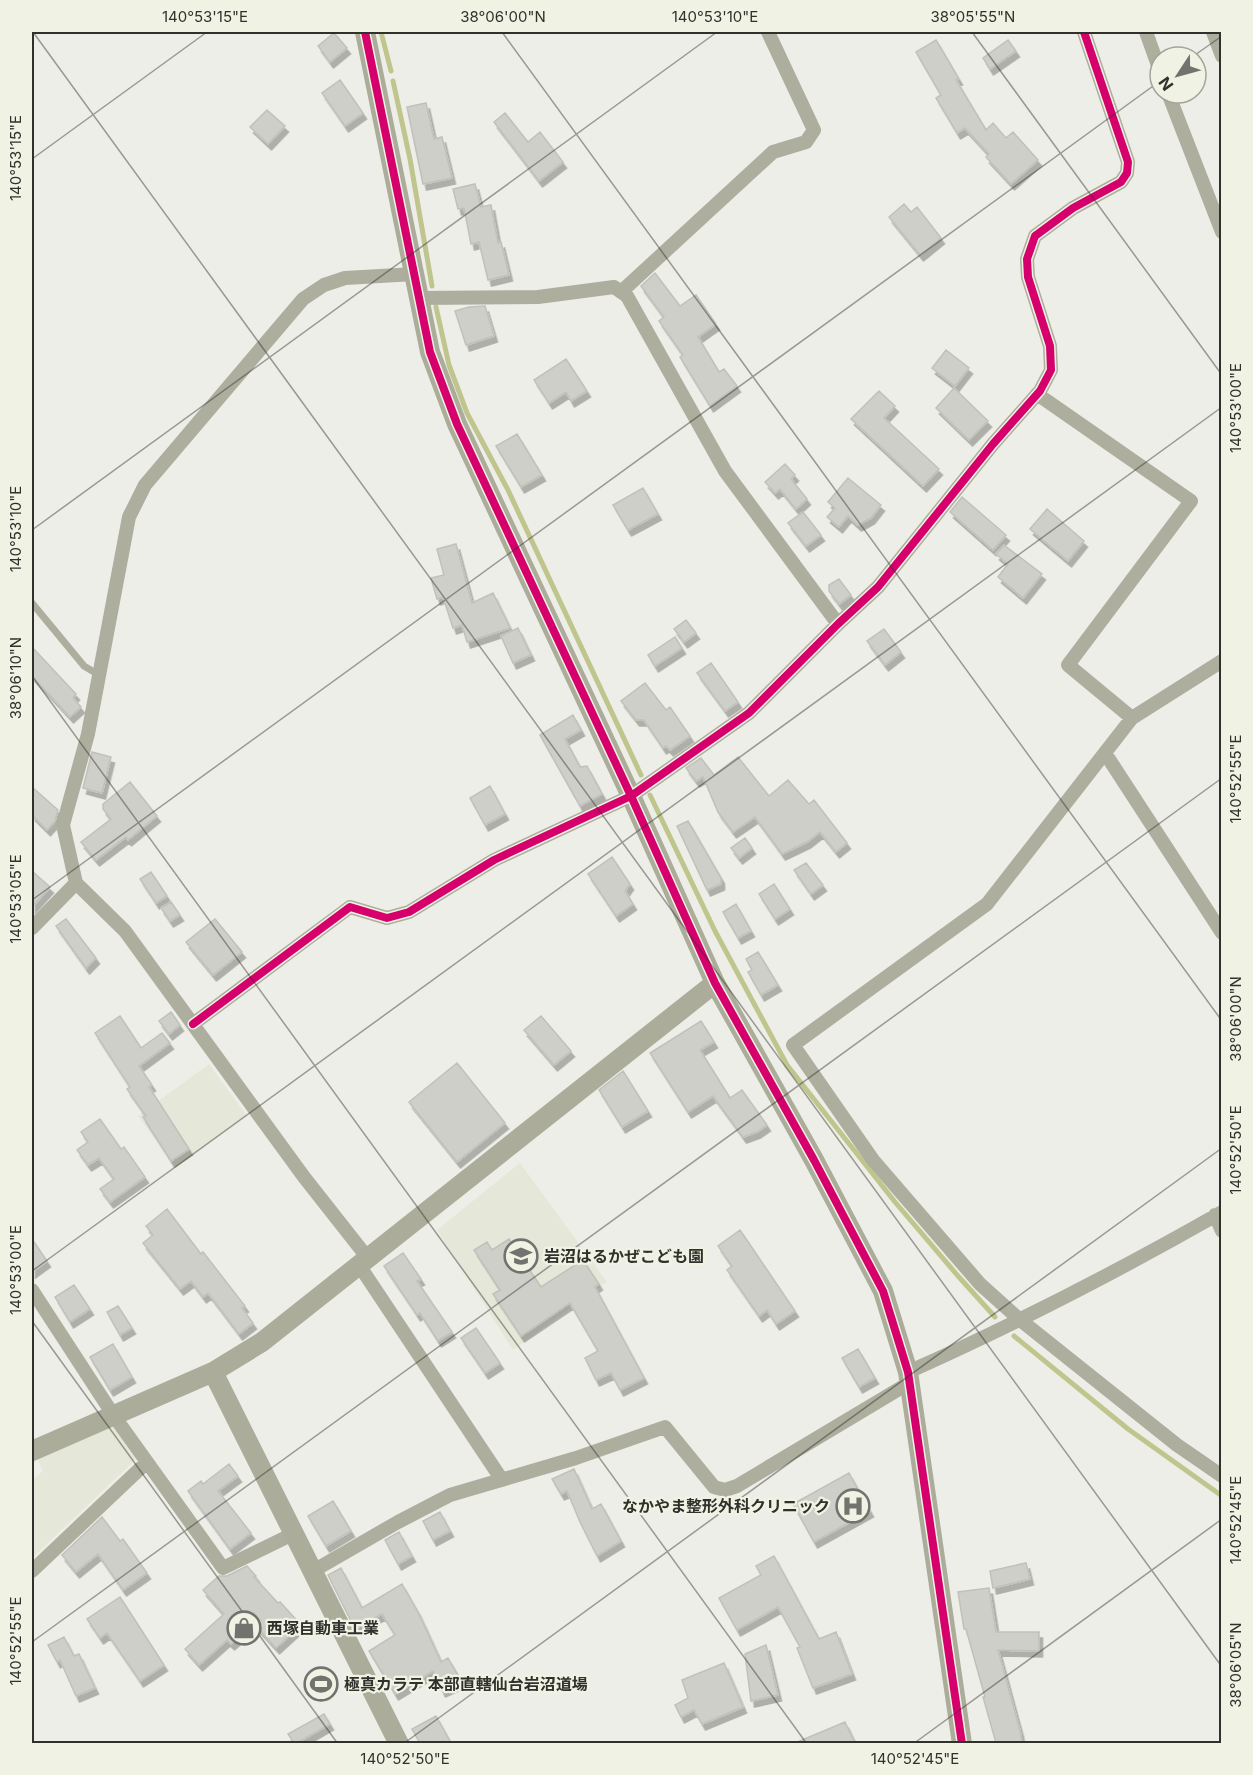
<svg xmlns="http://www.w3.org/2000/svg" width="1253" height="1775" font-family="Inter,'Noto Sans JP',sans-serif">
	<defs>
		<filter id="shadow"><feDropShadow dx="3.5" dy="6" stdDeviation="0" flood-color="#0004"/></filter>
	</defs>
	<rect width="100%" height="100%" fill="#eeeee8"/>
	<path fill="#e5e7d8" d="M209,1064L247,1116L176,1168L138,1116Z
		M520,1163L607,1282L513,1350L437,1230Z
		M113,1426L136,1459L32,1558V1480L43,1471L37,1458Z"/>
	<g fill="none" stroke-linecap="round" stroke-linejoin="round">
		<path stroke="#c0c58d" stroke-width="5" d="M381,32L391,71
			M393,81L410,159L432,286
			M436,307L449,365L467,413L508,490L641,775
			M650,795L715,931L787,1065L895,1202L958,1276L995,1317
			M1014,1336L1128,1429L1222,1496"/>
	</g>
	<path fill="#cfcfca" stroke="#c1c1bc" stroke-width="1.5" filter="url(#shadow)" d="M334,33L347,48L330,62L318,46Z
		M936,40L959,79L956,80L986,130L993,123L1006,138L1013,132L1038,160L1011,184L986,157L989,154L965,128L957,133L936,98L941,95L916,52Z
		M1008,40L1016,51L990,69L983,58Z
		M340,80L363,113L345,126L322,93Z
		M426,103L434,139L442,137L452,178L423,184L407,107Z
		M267,110L285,126L268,144L250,127Z
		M505,113L528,142L540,132L563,162L539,181L494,122Z
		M475,184L481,207L491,205L498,243L501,242L509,275L488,280L479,242L471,244L464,208L458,209L453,189Z
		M904,204L911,212L917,207L941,238L920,255L889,217Z
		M655,273L680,306L696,295L716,324L698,337L719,372L724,369L737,386L710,406L680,357L683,355L659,321L664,317L641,286Z
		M485,306L494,336L466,345L455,311L469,307Z
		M946,350L969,368L955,386L932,368Z
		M566,359L587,391L571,401L566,392L549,403L534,380Z
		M954,388L988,421L969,440L936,408Z
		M879,391L895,406L884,418L939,469L923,486L851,419Z
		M517,434L542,475L521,487L496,446Z
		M785,464L795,475L791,479L807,499L796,509L780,489L775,493L765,482Z
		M848,478L881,505L871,518L858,525L848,516L839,527L827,517L835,508L828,502Z
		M643,488L658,514L628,530L613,505Z
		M962,497L1006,535L993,550L950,512Z
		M1047,509L1084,541L1068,561L1030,529Z
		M803,512L821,535L806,546L788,523Z
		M456,544L472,603L493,593L510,628L467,642L462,625L453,628L443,597L437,599L431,578L444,575L437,549Z
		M1004,545L1042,574L1023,598L998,577L1008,564L996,554Z
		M839,579L851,595L839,604L829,591V585Z
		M686,620L696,633L684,642L674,629Z
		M518,628L531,655L513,663L501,636Z
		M884,629L901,652L885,665L867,641Z
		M675,637L682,648L655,666L648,655Z
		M32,647L76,694L73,698L81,707L70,717L32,676Z
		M711,663L738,702L725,711L697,673Z
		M645,683L666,710L670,707L690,736L670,750L666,746L663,748L644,720H636L621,701Z
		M573,715L581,730L565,739L580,767L587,766L602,794L580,806L540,735Z
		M92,752L111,757L102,793L83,788Z
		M738,757L769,796L788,780L809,804L814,800L847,843L836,852L820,832L807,842L782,854L755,817L733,832L718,812L703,777L696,781L686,768L701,758L714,775Z
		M130,782L157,816L128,840L126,837L96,860L81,842L111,819L103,809V804Z
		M490,786L505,814L485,825L470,798Z
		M32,787L58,810L55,821L47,830L32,815Z
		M688,821L721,878V884L707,890L677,826Z
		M745,838L752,848L739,858L731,848Z
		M612,857L630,884L625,891L633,904L616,916L588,874Z
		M806,863L823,885L811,894L794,870Z
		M32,871L50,887L32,907Z
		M151,872L167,896L156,903L140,879Z
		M774,884L790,909L775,919L759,894Z
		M171,902L180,915L170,921L161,908Z
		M736,904L751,931L738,938L723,912Z
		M66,919L96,958L86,968L56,926Z
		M215,919L242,952L213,975L186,942Z
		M758,952L778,985L761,995L748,972L752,970L746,959Z
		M171,1012L180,1025L169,1034L159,1021Z
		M120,1016L141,1048L162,1033L170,1043L139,1066L152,1085L149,1087L189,1149L171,1161L143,1117L146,1116L127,1089L130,1087L95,1033Z
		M541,1016L571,1051L554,1065L524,1030Z
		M701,1021L714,1042L700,1050L730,1098L742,1090L767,1125L757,1132L743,1137L713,1096L688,1112L650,1053Z
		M457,1063L505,1123L457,1162L409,1102Z
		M623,1071L648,1111L622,1127L599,1090Z
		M100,1119L121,1149L124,1147L145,1177L110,1202L100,1189L114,1179L99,1158L88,1165L77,1150L88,1142L81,1132Z
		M167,1209L201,1254L203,1252L245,1306L242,1308L253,1323L239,1334L208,1293L203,1297L191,1281L180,1289L143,1243L153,1235L146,1226Z
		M740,1230L795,1311L776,1324L767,1310L759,1316L727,1270L732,1266L718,1246Z
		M32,1239L47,1261L32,1272Z
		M509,1239L541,1287L583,1260L599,1284L595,1287L644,1378L620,1390L611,1373L596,1380L585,1358L598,1351L570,1303L521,1336L493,1294L500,1290L474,1250L487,1242L492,1250Z
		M403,1253L421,1279L417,1281L452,1332L438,1341L420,1313L417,1315L384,1266Z
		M74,1285L90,1309L70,1322L55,1297Z
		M118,1306L132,1328L120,1335L107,1312Z
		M476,1328L500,1363L485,1373L461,1338Z
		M113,1344L132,1377L110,1390L90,1357Z
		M858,1349L875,1378L859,1387L842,1358Z
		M229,1464L238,1476L218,1491L251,1533L230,1549L188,1491L201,1481L203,1484Z
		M574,1469L592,1509L601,1504L621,1541L597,1556L580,1522L567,1491L561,1494L552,1479Z
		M849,1473L870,1511L814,1542L793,1504Z
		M333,1501L351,1531L326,1546L308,1516Z
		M440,1512L450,1531L433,1540L423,1521Z
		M102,1517L120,1541L123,1539L147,1573L123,1590L98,1554L76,1572L62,1555Z
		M399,1532L412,1556L398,1564L385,1540Z
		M774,1556L819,1639L836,1632L852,1674L813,1688L797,1648L800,1647L778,1607L737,1630L719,1598L761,1575L756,1566Z
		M1026,1563L1030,1579L993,1588L990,1571Z
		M247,1566L256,1576L254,1577L278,1603L280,1602L301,1625L276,1648L254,1624L231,1644L227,1640L199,1665L185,1649L224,1614L203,1590L219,1576H227Z
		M341,1568L362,1608L402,1584L418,1612L441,1662L448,1658L462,1682L442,1691L433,1671L395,1694L369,1651L395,1635L382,1614L355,1629L328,1575Z
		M989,1588L996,1632H1039V1651L998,1650L1020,1731L1022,1743H996L983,1697H985L966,1629H964L958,1592Z
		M120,1597L164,1665L140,1681L107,1633L100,1638L87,1619Z
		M64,1637L74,1656L79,1654L95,1688L76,1696L60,1660L57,1662L48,1645Z
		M766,1645L778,1695L751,1701L745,1654Z
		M724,1663L743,1707L702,1724L694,1710L681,1717L675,1705L688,1698L682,1680Z
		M324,1714L330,1724L297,1743H294L288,1734Z
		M436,1716L451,1743H420L412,1729Z
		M845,1722L855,1743H795Z"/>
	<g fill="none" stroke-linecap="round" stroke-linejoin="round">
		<path stroke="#adae9e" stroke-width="7" d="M32,603L84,666L99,675"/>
		<path stroke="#adae9e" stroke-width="14" d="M1146,32L1160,71
			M1213,32L1222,56
			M1168,93L1222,232
			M621,292L773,152L806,142L814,130L768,32
			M420,298L538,297L614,287L627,296L725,471L838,624
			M1037,394L1191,501L1068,665L1132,718
			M1222,661L1132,718L987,904L793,1045L873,1160L980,1284L1019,1319L1177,1445L1222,1476
			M1105,753L1222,933
			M32,928L76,883
			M193,1024L350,907L387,918L409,912L494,860L631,796L749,713L838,624L878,587L993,444L1040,391L1051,370L1050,346L1028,277L1027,259L1035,236L1073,208L1121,182L1127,173L1128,162L1084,32
			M1215,1215L1222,1231
			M367,1257L304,1177L125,931L76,883L63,825L88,734L129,517L145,485L303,299L324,285L345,278L415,274
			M359,1265L502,1480
			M32,1290L114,1416L223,1568L295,1533
			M908,1372C1016,1324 1120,1270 1222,1212
			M32,1571L146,1463
			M313,1571L398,1522L450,1495L576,1458L665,1427L714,1487L725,1490L737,1486L909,1383"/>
		<path stroke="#abad9a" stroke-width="20" d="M365,32L430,352L457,424L631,796L715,983L814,1160L883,1291L908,1372L962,1744
			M213,1372L399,1744
			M32,1451L213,1372L262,1342L715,983"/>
		<g stroke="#f0f2e4" stroke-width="11">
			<path id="cycleway" d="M365,32L430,352L457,424L631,796L715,983L814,1160L883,1291L908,1372L962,1744
				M193,1024L350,907L387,918L409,912L494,860L631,796L749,713L838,624L878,587L993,444L1040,391L1051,370L1050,346L1028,277L1027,259L1035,236L1073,208L1121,182L1127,173L1128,162L1084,32"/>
		</g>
		<use href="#cycleway" stroke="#d6006c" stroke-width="8"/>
	</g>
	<path fill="none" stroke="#30312c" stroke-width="1.5" stroke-opacity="0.45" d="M33,32L1222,1667M502,32L1222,1021M972,32L1222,375M1192,57L1222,36M32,159L207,32M32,530L717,32M32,676L807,1744M32,900L1160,81M32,1271L1222,407M32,1321L338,1744M32,1642L1222,778M403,1744L1222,1148M913,1744L1222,1519"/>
	<defs>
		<g id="school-ring" transform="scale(1.725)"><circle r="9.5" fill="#f0f2e4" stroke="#72736e" stroke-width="1.5"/><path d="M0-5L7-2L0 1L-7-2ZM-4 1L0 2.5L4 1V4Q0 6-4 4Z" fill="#72736e"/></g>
		<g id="hospital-ring" transform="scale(1.725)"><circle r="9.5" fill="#f0f2e4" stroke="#72736e" stroke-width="1.5"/><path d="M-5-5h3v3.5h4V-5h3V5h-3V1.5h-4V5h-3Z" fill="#72736e"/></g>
		<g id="shop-ring" transform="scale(1.725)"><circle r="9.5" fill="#f0f2e4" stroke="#72736e" stroke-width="1.5"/><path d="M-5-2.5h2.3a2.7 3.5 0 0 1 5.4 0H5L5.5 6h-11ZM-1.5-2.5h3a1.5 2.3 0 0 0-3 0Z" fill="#72736e"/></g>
		<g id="stadium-ring" transform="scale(1.725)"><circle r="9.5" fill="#f0f2e4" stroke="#72736e" stroke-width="1.5"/><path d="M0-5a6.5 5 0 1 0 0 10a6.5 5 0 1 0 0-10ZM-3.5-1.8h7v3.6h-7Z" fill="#72736e"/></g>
	</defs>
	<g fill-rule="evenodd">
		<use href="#school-ring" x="521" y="1256"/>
		<use href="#hospital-ring" x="853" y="1506"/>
		<use href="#shop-ring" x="244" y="1628"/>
		<use href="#stadium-ring" x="321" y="1684"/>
	</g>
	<g text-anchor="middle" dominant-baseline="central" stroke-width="4.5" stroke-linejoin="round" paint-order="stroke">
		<g font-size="16" font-weight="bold" fill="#30312c" stroke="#f0f2e4" text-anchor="start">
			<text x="544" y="1256">岩沼はるかぜこども園</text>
			<text x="830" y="1506" text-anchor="end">なかやま整形外科クリニック</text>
			<text x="267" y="1628">西塚自動車工業</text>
			<text x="344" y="1684">極真カラテ 本部直轄仙台岩沼道場</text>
		</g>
	</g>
	<rect width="1253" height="1775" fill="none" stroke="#f0f2e4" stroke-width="66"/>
	<g transform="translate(1178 75) rotate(234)"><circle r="28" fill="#f0f2e4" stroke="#a3a59a" stroke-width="1.5"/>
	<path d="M0-4.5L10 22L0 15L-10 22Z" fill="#72736e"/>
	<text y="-9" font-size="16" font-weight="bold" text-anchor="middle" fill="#30312c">N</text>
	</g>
	<rect x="33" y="33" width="1187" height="1709" fill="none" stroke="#30312c" stroke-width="2"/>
	<g font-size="15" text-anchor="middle" fill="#30312c">
		<text x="205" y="22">140°53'15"E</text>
		<text x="503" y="22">38°06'00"N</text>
		<text x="715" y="22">140°53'10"E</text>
		<text x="973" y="22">38°05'55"N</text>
		<text transform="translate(16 158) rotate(-90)" y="5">140°53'15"E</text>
		<text transform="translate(1236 408) rotate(-90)" y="5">140°53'00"E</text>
		<text transform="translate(16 529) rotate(-90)" y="5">140°53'10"E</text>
		<text transform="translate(16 678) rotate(-90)" y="5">38°06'10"N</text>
		<text transform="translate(1236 779) rotate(-90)" y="5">140°52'55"E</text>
		<text transform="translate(16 899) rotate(-90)" y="5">140°53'05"E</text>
		<text transform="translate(1236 1019) rotate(-90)" y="5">38°06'00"N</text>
		<text transform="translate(1236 1150) rotate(-90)" y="5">140°52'50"E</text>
		<text transform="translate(16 1270) rotate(-90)" y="5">140°53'00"E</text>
		<text transform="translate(1236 1520) rotate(-90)" y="5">140°52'45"E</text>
		<text transform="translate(16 1641) rotate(-90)" y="5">140°52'55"E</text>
		<text transform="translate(1236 1665) rotate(-90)" y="5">38°06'05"N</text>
		<text x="405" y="1764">140°52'50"E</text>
		<text x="915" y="1764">140°52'45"E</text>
	</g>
</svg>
